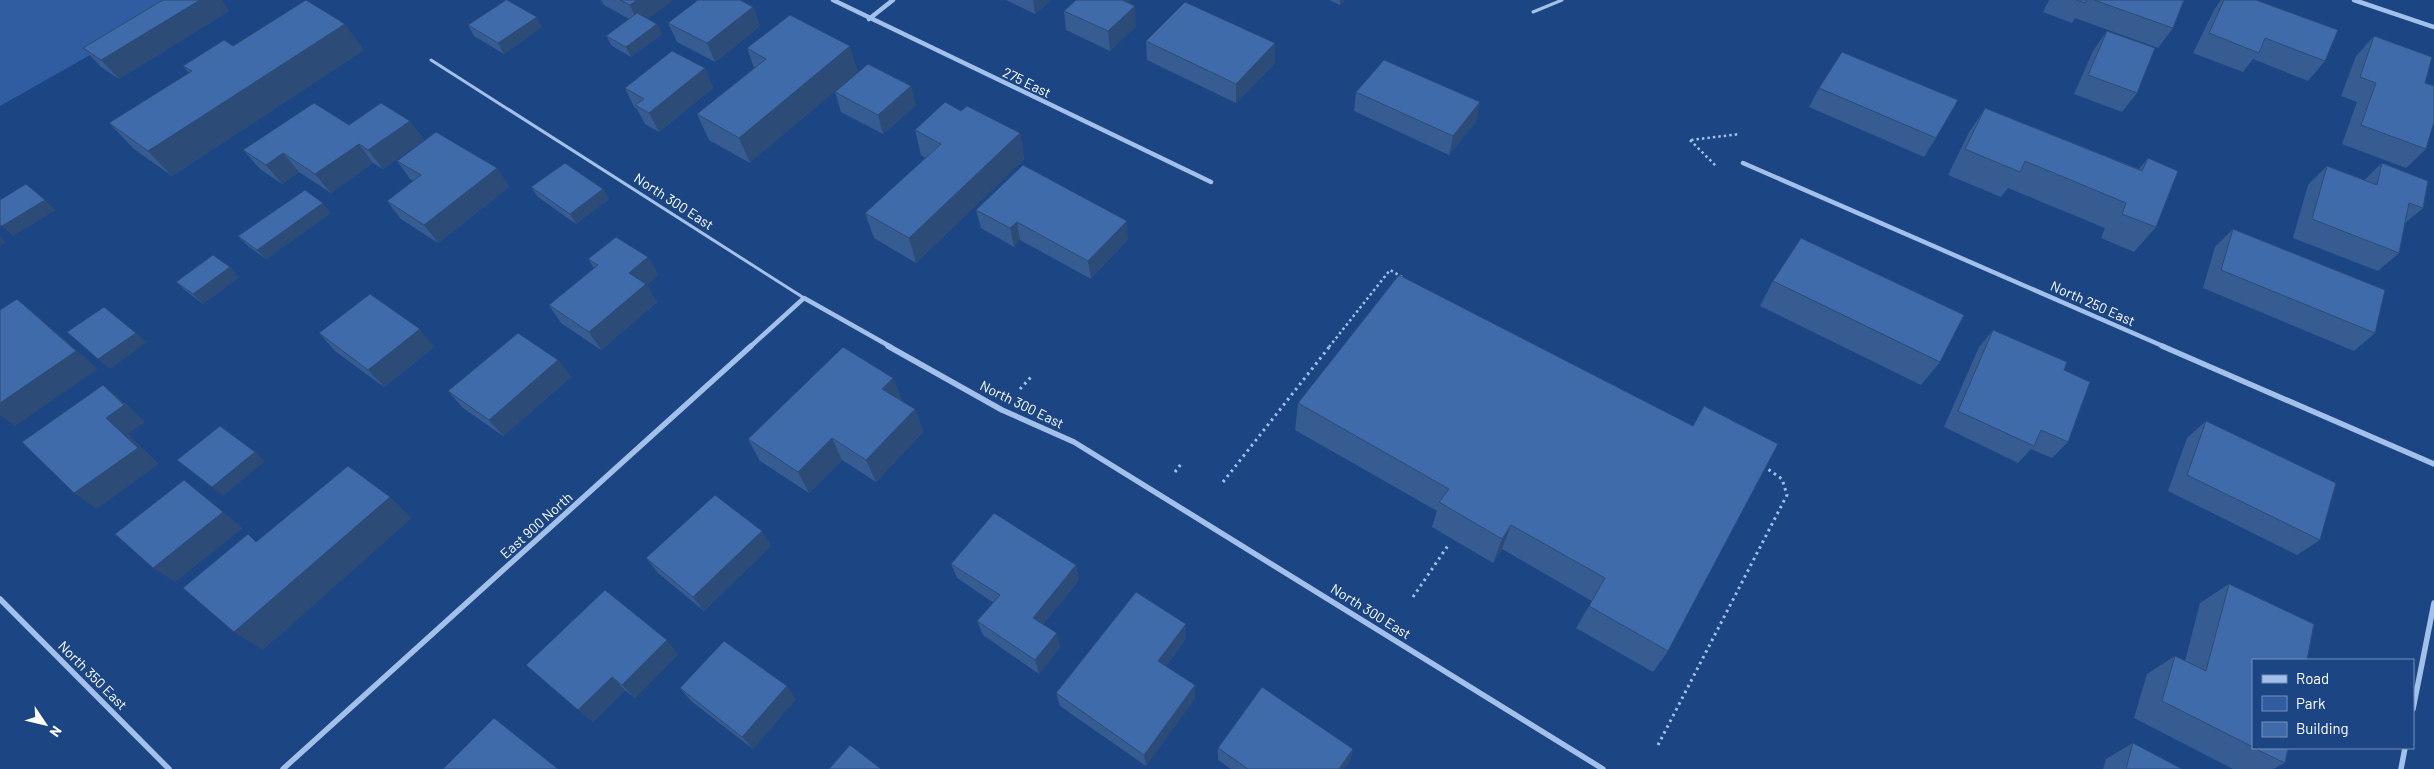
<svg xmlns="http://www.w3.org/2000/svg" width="2434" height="769" font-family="Barlow,sans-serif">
	<rect width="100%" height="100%" fill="#1c4584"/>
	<path fill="#305da2" d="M0,0H187L0,106Z"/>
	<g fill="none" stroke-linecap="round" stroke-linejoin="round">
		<path stroke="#a3c0ea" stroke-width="2.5" stroke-dasharray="2.5 3" stroke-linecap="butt" d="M1690,140L1716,166
			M1691,140L1740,134
			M1329,347L1390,270L1402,277"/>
		<path stroke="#a3c0ea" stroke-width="3" stroke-dasharray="2.5 4" stroke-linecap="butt" d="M1020,389L1031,377
			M1175,472L1181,464
			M1223,482L1330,346
			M1413,597L1449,544
			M1658,745L1787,495L1782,479L1762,465"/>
		<path stroke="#a3c0ea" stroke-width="3" d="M1533,12L1562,0
			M431,60L804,298"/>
		<path stroke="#a3c0ea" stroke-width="4.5" d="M833,0L1211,182
			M2354,0L2434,27
			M869,19L893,0
			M1743,163L2165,347
			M750,347L804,298L891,347"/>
		<path stroke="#a3c0ea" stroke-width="5.5" d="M888,346L1002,410L1074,442L1603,769
			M2162,346L2434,464
			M0,599L169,769
			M2413,709L2434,603
			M283,769L751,346
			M2401,769L2405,748"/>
	</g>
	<path fill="#375c92" d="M163,0H221L229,11L119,79L101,67L83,48Z
		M601,0H673L647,19L657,24L662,34L631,57L612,46L606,36L629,19L604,5Z
		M1006,0H1051L1035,14Z
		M1129,0V3L1136,26L1110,51L1066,30L1064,11Z
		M1329,0H1345L1340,5Z
		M2049,0H2184L2173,28L2158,48L2075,18L2072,23L2043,12Z
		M2221,0H2256L2325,61L2308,81L2253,59L2243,72L2193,53L2214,10Z
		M753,7L760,26L715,62L677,42L668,23Z
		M790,15L750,163L709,140L697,114L754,68L747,48Z
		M468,25L542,27L504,54L474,36Z
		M2107,31L2137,93L2122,112L2074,94L2093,51Z
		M2374,36L2425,83L2426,149L2406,168L2342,144L2357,102L2341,96L2356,56Z
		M1146,41L1275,63L1236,103L1147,60Z
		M233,46L364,50L172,176L134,149L109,123L189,73L183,66Z
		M705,68L713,88L659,132L645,124L637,109L634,107L625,88Z
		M911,86L916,105L883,134L841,112L835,92Z
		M1819,88L1936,138L1924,157L1809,107Z
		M1356,92L1476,122L1449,155L1354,111Z
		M1985,108L2139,169L2148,158L2156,227L2134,252L2101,238L2105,228L2008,188L2001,197L1948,175L1968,134Z
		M961,111L1020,133L1024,159L916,263L874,238L865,213L926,158L921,155L915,130Z
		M410,121L424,140L383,169L373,163L331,193L299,172L282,184L260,169L243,150L349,125Z
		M397,161L497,168L509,187L438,243L401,219L387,201L413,181L410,179Z
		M2382,163L2423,208L2405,223L2399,253L2378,271L2293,238L2308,185L2327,166L2364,180Z
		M531,187L603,189L609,199L576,224L538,197Z
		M976,210L1128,239L1091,279L1020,240L1014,247L981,228Z
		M331,213L266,259L248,246L238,236Z
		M2233,229L2375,333L2354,351L2203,288L2215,247Z
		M648,257L658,275L647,285L657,302L601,350L561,323L549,305L594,268L588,259Z
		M230,267L239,277L203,304L186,291L176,282Z
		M1399,275L1668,651L1653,672L1576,628L1592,601L1502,549L1493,563L1432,527L1437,511L1295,430L1298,403Z
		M1773,281L1940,362L1921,385L1760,306Z
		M1993,330L2064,370L2068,442L2052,458L2031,449L2018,463L1944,427L1979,347Z
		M319,333L434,347L384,387L335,351Z
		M558,360L571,377L503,436L463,408L448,391Z
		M893,378L902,401L915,409L923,432L876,482L842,460L809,493L760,461L748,439Z
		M2206,421L2320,540L2297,555L2168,491L2187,438Z
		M771,546L704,611L658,573L646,558Z
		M951,564L1076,565L1079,580L1043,624L1060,647L1039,674L983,635L977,621L994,603L957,578Z
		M2229,584L2253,660V748H2288L2285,763L2273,769H2233L2134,718L2147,674L2175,656L2185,661L2200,603Z
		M1186,638L1166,666L1195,698L1146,766L1060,706L1056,693Z
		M678,654L635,698L625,690L593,722L526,665Z
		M680,688L796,699L753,749L691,701Z
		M2133,743L2182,769H2103L2106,759Z
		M1218,748L1353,749L1350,761L1344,769H1231L1218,760Z"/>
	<path fill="#2d4b77" d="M200,0H221L229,11L119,79L101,60Z
		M637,0H673L639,25L630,5Z
		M1033,0H1051L1035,14Z
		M1116,0H1129L1130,5Z
		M1340,0H1345L1340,5Z
		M1135,6L1136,26L1110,51L1108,31Z
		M753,7L760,26L715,62L707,43Z
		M537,17L542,27L504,54L498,43Z
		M345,24L364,50L172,176L148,151Z
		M657,24L662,34L631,57L626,47Z
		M1275,43V63L1236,103V84Z
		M850,46L858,72L750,163L739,138Z
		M705,68L713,88L659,132L649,113Z
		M911,86L916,105L883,134L878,115Z
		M1480,102L1476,122L1449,155L1453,136Z
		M410,121L424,140L383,169L368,150Z
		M1020,133L1024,159L916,263L909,238Z
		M359,144L373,163L331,193L315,174Z
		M283,153L299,172L282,184L266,165Z
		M497,168L509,187L438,243L424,225Z
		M603,189L609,199L576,224L570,214Z
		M45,200L56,210L13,236L2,226Z
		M323,203L331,213L266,259L257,250Z
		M1127,221L1128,239L1091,279L1088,261Z
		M1017,222L1020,240L1014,247L1010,228Z
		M0,237L6,242L0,246Z
		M648,257L658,275L647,285L657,302L601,350L589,332L629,273Z
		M230,267L239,277L203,304L193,294Z
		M17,299L39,317L98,369L15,426L0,415V403Z
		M420,329L434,347L384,387L368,370Z
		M136,333L147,342L110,369L98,359Z
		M558,360L571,377L503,436L489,420Z
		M893,378L902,401L882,389Z
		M103,385L124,402L145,422L128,434L159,464L97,509L74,493L106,418Z
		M915,409L923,432L876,482L866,460Z
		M832,438L842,460L809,493L798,472Z
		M255,452L265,461L223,496L212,487Z
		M184,480L243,528L175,582L153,568Z
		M390,497L412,518L263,650L234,632Z
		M1511,525L1502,549L1493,563L1502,539Z
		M762,531L771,546L704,611L693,597Z
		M1076,565L1079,580L1037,632L1033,618Z
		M1186,624V638L1160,674L1158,661Z
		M1057,633L1060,647L1039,674L1035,660Z
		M667,640L678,654L635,698L622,685Z
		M612,677L625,690L593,722L578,710Z
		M1195,685V698L1146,766L1144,755Z
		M787,686L796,699L753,749L742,737Z
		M1353,749L1350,761L1344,769H1339Z"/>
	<path fill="#406baa" stroke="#2d4b77" d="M163,0H200L101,60L83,48Z
		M306,0L345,24L148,151L109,123L192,71L183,66L224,40L233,46Z
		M506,0H507L537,17L498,43L468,25Z
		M620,0H637L630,5Z
		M698,0H740L753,7L707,43L668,23Z
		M1076,0H1122L1135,6L1108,31L1064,11Z
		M2076,0H2087L2085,3Z
		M2094,0H2184L2173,28Z
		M2224,0H2256L2338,30L2325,61L2265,38L2259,53L2209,33Z
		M1185,2L1275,43L1236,84L1146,41Z
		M637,13L657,24L626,47L606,36Z
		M790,15L850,46L739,138L697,114L766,59L747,48Z
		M2107,31L2155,48L2137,93L2088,75Z
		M2374,36L2432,57L2425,83L2434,86V122L2426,149L2361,125L2376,83L2360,77Z
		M672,51L705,68L649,113L635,105L644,99L625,88Z
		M1842,52L1958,100L1936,138L1819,88Z
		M1384,60L1480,102L1453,136L1356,92Z
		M868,64L911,86L878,115L835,92Z
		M945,102L961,111L967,106L1020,133L909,238L865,213L941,144L915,130Z
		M314,103L349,125L381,103L410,121L368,150L359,144L315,174L283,153L266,165L243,150Z
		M1985,108L2142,171L2148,158L2178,171L2156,227L2122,214L2126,203L2025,161L2020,172L1965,149Z
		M436,132L497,168L424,225L387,201L421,175L397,161Z
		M565,163L603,189L570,214L531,187Z
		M2382,163L2428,181L2423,208L2409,203L2399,253L2312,219L2327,166L2377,185Z
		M1023,165L1127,221L1088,261L1017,222L1010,228L976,210Z
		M26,184L45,200L2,226L0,225V200Z
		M305,190L323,203L257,250L238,236Z
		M2233,229L2385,290L2375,333L2221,270Z
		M616,237L648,257L629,273L646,284L589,332L549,305L598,265L588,259Z
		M1801,238L1964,315L1940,362L1773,281Z
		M213,255L230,267L193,294L176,282Z
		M1399,275L1693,426L1704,406L1778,444L1668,651L1589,606L1605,578L1511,525L1502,539L1439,502L1449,489L1298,403Z
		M370,294L420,329L368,370L319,333Z
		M17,299L76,351L0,403V310Z
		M104,307L136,333L98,359L67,332Z
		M1993,330L2067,362L2064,370L2090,382L2068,442L2041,430L2034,446L1958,411Z
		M518,333L558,360L489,420L448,391Z
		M843,347L893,378L882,389L915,409L866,460L832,438L798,472L748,439Z
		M103,385L124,405L106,418L138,448L74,493L22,442Z
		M2206,421L2336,483L2320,540L2187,475Z
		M220,426L255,452L212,487L177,460Z
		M348,466L390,497L234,632L183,588L248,534L256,542Z
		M184,480L223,512L153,568L115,534Z
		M715,495L762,531L693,597L646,558Z
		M994,513L1076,565L1033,618L1057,633L1035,660L977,621L1000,595L951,564Z
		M2229,584L2314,624L2307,660H2253V747L2162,701L2175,656L2206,671Z
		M605,590L667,640L622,685L612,677L578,710L526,665Z
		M1136,592L1186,624L1158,661L1195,685L1144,755L1056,693Z
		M724,641L787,686L742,737L680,688Z
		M1262,687L1353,749L1339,769H1248L1218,748Z
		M494,718L558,769H443Z
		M2133,743L2182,769H2126Z
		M850,745L881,769H829Z
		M2254,748H2288L2285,763Z"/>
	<g text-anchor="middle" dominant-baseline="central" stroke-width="4" stroke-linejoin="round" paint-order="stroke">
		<g font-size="14" fill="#fff" stroke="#1c4584">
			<text transform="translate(1027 82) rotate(26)">275 East</text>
			<text transform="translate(674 201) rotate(33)">North 300 East</text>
			<text transform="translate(2093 303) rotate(24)">North 250 East</text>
			<text transform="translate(1022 404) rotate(26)">North 300 East</text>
			<text transform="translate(536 525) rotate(-42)">East 900 North</text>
			<text transform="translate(1371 611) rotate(32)">North 300 East</text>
			<text transform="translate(93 675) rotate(45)">North 350 East</text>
		</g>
	</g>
	<rect x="2252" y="659" width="162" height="90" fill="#1c4584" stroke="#778fb5"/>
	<rect x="2262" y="675" width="25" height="8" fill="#a3c0ea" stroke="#778fb5"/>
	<text x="2296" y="684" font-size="15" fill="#ffffff">Road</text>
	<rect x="2262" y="696" width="25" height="15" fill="#305da2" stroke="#778fb5"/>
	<text x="2296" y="709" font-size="15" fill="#ffffff">Park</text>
	<rect x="2262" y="722" width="25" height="15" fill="#406baa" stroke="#778fb5"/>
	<text x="2296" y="734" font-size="15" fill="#ffffff">Building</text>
	<g transform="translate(45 724) rotate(125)" stroke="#1c4584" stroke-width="4" paint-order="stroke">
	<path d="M0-4L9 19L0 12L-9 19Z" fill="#ffffff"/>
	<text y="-8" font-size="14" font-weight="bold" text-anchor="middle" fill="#ffffff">N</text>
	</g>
</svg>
